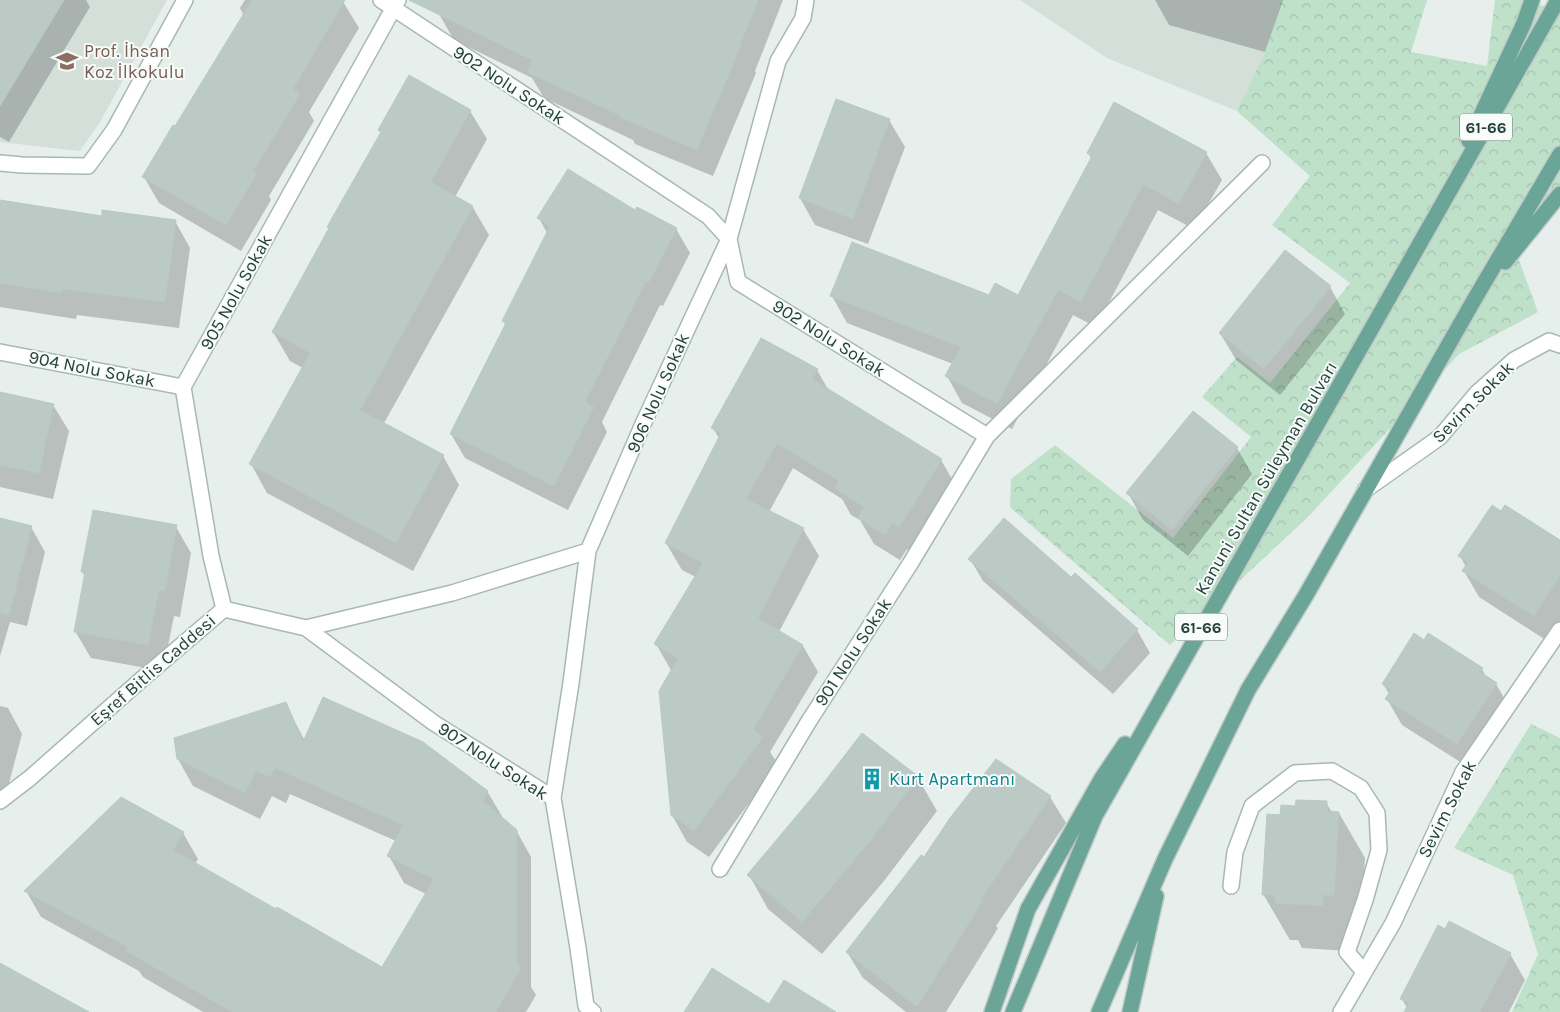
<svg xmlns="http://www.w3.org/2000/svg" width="1560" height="1012" font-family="Karla,sans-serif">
	<defs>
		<pattern id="forest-crowns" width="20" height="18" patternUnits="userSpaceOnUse" patternTransform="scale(1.25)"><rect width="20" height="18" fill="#bfe0c9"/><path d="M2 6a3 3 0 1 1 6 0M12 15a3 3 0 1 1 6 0" fill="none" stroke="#a4c1ae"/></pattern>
	</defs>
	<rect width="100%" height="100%" fill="#e6efeb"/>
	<path fill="#d4dfda" d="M0,0H167L100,122L80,151L0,142Z
		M1020,0H1281L1267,48L1237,111L1107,58Z"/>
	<path fill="url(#forest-crowns)" d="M1281,0H1427L1411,52L1487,66L1495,0H1533V4L1560,9V191L1517,255L1538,312L1459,354L1306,519L1170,645L1010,507L1011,479L1055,445L1173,538L1251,437L1202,397L1237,357L1270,383L1350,283L1272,225L1310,176L1237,111L1267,48Z
		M1531,724L1560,738V1012H1512L1538,954L1513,875L1454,848Z"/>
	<path fill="#0003" d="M0,0H86L90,7L9,142L0,137Z
		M245,0H342L359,28L309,112L314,121L269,196L271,200L241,251L159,203L144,177L244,16L240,8Z
		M446,0H783L755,71L756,73L713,176L635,144L633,140L544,98L532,78L454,40L439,14Z
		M1155,0H1283L1265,52L1169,25Z
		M836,101L889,120L905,147L868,244L815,225L800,198Z
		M1115,103L1206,153L1222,180L1194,229L1158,210L1096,327L1073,315L1012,429L962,403L947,376L953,364L847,323L832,296H1018L1092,160L1088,153Z
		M470,111L487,139L455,197L472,206L489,235L383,425L443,456L459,485L413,571L267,493L251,464L303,368L290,361L273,332L381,133L379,130Z
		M0,208L103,217L175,221L190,248L179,328L77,315L76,319L0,307Z
		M539,218L676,229L690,253L663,306L660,305L602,422L607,432L568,510L465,458L451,434L506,326L503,321L547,233Z
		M1330,287L1345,314L1280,395L1236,360L1220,333Z
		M817,370L829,391L941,460L956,486L914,553L907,549L900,560L874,544L860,520L851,515L842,499L793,468L769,512L803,529L819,556L779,632L803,646L818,672L770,752L778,764L709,857L687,842L672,815V672L656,644L696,577L682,570L666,543L720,440L713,428Z
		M0,393L53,405L69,431L53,499L0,487Z
		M1237,448L1252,474L1188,556L1143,520L1128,493Z
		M0,519L31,527L45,552L27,626L10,622L0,656Z
		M176,527L191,553L180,617L174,616L163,671L91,658L75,631L85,577L82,571Z
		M1560,543V625L1549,642L1479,597L1464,571L1466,567L1460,556Z
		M970,559L1071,579L1137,630L1150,653L1113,694L983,581Z
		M1425,641L1482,669L1487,679L1496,684L1511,710L1473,770L1402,725L1387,699L1390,695L1383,684Z
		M285,703L305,741L487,791L503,818L516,830L531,857V987L536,995L526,1012H203L143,977L139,971L41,917L26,891L183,833L198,859L195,864L383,969L426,894L404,883L389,856L396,841L290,794L286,803L272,796L260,819L193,786L178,759Z
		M0,706L8,708L22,734L4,802L0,801Z
		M918,778L937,811L884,881L822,954L768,909L749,875Z
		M1050,797L1066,823L996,926L998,928L946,1012H906L863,978L847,952L924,859Z
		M1326,803L1332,812L1339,813L1365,858L1360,940H1349L1348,951L1302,948L1298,940H1290L1263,894L1281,816L1296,808Z
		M1510,954L1525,980L1509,1012H1407V1008L1402,999Z"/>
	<path fill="#bbcac4" stroke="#b8c9c3" d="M0,0H64L0,106Z
		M252,0H345L293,89L300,94L253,171L257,173L226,225L142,177L173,125L175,126Z
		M409,0H758L740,45H741L697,150L619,117V115L527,72L532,60Z
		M409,75L471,110L431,182L473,206L360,410L444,455L396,543L249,464L310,353L272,332L329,228L327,227L381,132L378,130Z
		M836,99L890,119L853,219L799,198Z
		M1114,102L1207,152L1179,204L1143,184L1081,302L1058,290L997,404L945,376L961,347L830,296L852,242L989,295L995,283L1018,295L1092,156L1087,153Z
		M568,169L635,210L637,207L677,228L649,282L646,281L585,402L594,407L554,486L450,434L506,323L502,321L550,226L537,218Z
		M0,200L102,216V210L176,220L165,302L62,289V293L0,283Z
		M1285,250L1331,286L1264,369L1219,333Z
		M761,338L818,369L812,379L942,459L899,528L892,523L885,535L858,518L864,507L835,488L839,481L777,443L746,499L804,528L758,618L803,645L753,730L763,737L694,831L671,815L659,691L678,658L654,644L703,563L665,543L721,433L711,428Z
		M0,392L54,404L39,473L0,465Z
		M1193,411L1238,447L1172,530L1126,493Z
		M1492,505L1501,511L1505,505L1560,540V575L1534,616L1462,571L1468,562L1458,556Z
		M93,510L177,525L165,591L159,590L148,645L74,632L85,572H81Z
		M0,518L32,526L9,615L0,613Z
		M1004,518L1071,577L1075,573L1138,629L1100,672L968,559Z
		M1414,633L1424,640L1428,633L1483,668L1480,672L1497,683L1457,744L1385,699L1391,690L1382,684Z
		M323,697L423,742L488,791L483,801L517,830V965L521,968L496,1012H232L126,951L128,947L24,891L121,797L184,832L173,850L276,909L277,907L382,967L434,879L387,856L403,825L275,768L270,777L256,771L245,793L177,759L174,738L286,702L303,742Z
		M862,733L919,777L865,847L802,922L747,875L815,794Z
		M996,759L1051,796L981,899L983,900L917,1007L846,952L921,855L924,857L950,818Z
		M1296,800L1327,801V811L1339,812L1334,895H1323V906L1275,903V895H1262L1267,814L1280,815L1281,805L1295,806Z
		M1449,921L1511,953L1480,1012H1404L1409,1003L1400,999L1438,925L1445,929Z
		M0,963L89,1012H0Z
		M712,968L769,1004L784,980L836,1012H684Z"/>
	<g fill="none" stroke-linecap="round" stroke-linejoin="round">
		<g stroke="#a8b8b3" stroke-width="18">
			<path id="minor" d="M381,0L708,216L729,239L738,282L987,436
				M0,163L22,165L88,166L114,130L185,0
				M0,352L183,387
				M1365,490L1440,437L1477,393L1514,360L1549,341L1560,345
				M224,609L211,556L183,387L398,0
				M306,628L434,723L553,798L578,948L586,1006L593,1012
				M553,798L571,683L588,551L643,424L729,239L778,61L803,18L806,0
				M0,801L30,778L142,679L224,609L306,628L452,593L588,551
				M720,869L809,721L910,564L987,436L1262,163
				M1231,886L1235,852L1252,806L1295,773L1332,771L1361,788L1377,813L1379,850L1365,900L1347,952L1364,972
				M1341,1012L1393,923L1463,772L1560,630"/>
		</g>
		<g stroke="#c2cac8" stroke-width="18">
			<path id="major" d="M1469,141L1524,23L1532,0
				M1505,262L1560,194
				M992,1012L1028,909L1102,778L1125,744
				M1013,1012L1095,816L1558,0
				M1099,1012L1165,859L1248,690L1306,595L1474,300L1560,154
				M1130,1012L1156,896"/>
		</g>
		<use href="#minor" stroke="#fff" stroke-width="15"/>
		<use href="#major" stroke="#6aa598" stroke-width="15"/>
	</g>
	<defs>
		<g id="school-bare" transform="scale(1.725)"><path d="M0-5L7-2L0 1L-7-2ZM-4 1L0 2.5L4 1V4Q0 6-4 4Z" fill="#8d6e63" stroke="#f7fbf9" stroke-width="2.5" paint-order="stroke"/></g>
		<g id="building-bare" transform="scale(1.725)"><path d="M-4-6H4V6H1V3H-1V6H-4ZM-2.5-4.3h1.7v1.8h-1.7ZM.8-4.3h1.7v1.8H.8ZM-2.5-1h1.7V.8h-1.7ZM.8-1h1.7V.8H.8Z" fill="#0f9aa8" stroke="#f7fbf9" stroke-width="2.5" paint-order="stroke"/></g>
	</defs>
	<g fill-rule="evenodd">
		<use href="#school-bare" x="67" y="61"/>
		<use href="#building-bare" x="872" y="779"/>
	</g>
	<g text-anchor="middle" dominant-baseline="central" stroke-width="4" stroke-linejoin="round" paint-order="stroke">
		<g fill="#f7fbf9" stroke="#637a74" stroke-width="1">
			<rect x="1460" y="113.5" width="52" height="27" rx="4"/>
			<rect x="1175" y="613.5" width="52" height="27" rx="4"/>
		</g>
		<g font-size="16" font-weight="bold" fill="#24423b">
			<text x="1486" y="127">61-66</text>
			<text x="1201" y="627">61-66</text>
		</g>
		<g font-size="18" fill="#785e54" stroke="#f7fbf9" text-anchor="start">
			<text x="84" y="51">Prof. İhsan<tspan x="84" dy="21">Koz İlkokulu</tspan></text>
		</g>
		<g font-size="18" fill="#24423b" stroke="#f7fbf9">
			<text transform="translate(509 85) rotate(33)">902 Nolu Sokak</text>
			<text transform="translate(236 292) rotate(-61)">905 Nolu Sokak</text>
			<text transform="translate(829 338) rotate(32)">902 Nolu Sokak</text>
			<text transform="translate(92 369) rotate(11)">904 Nolu Sokak</text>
			<text transform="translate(658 393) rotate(-66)">906 Nolu Sokak</text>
			<text transform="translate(1473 402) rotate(-45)">Sevim Sokak</text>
			<text transform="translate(1266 478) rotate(-60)">Kanuni Sultan Süleyman Bulvarı</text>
			<text transform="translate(853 652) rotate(-57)">901 Nolu Sokak</text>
			<text transform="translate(153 670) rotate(-41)">Eşref Bitlis Caddesi</text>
			<text transform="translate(493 761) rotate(33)">907 Nolu Sokak</text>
			<text transform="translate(1447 809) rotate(-63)">Sevim Sokak</text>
		</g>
		<g font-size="18" fill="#0d838f" stroke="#f7fbf9" text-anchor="start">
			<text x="889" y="779">Kurt Apartmanı</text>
		</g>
	</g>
</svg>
